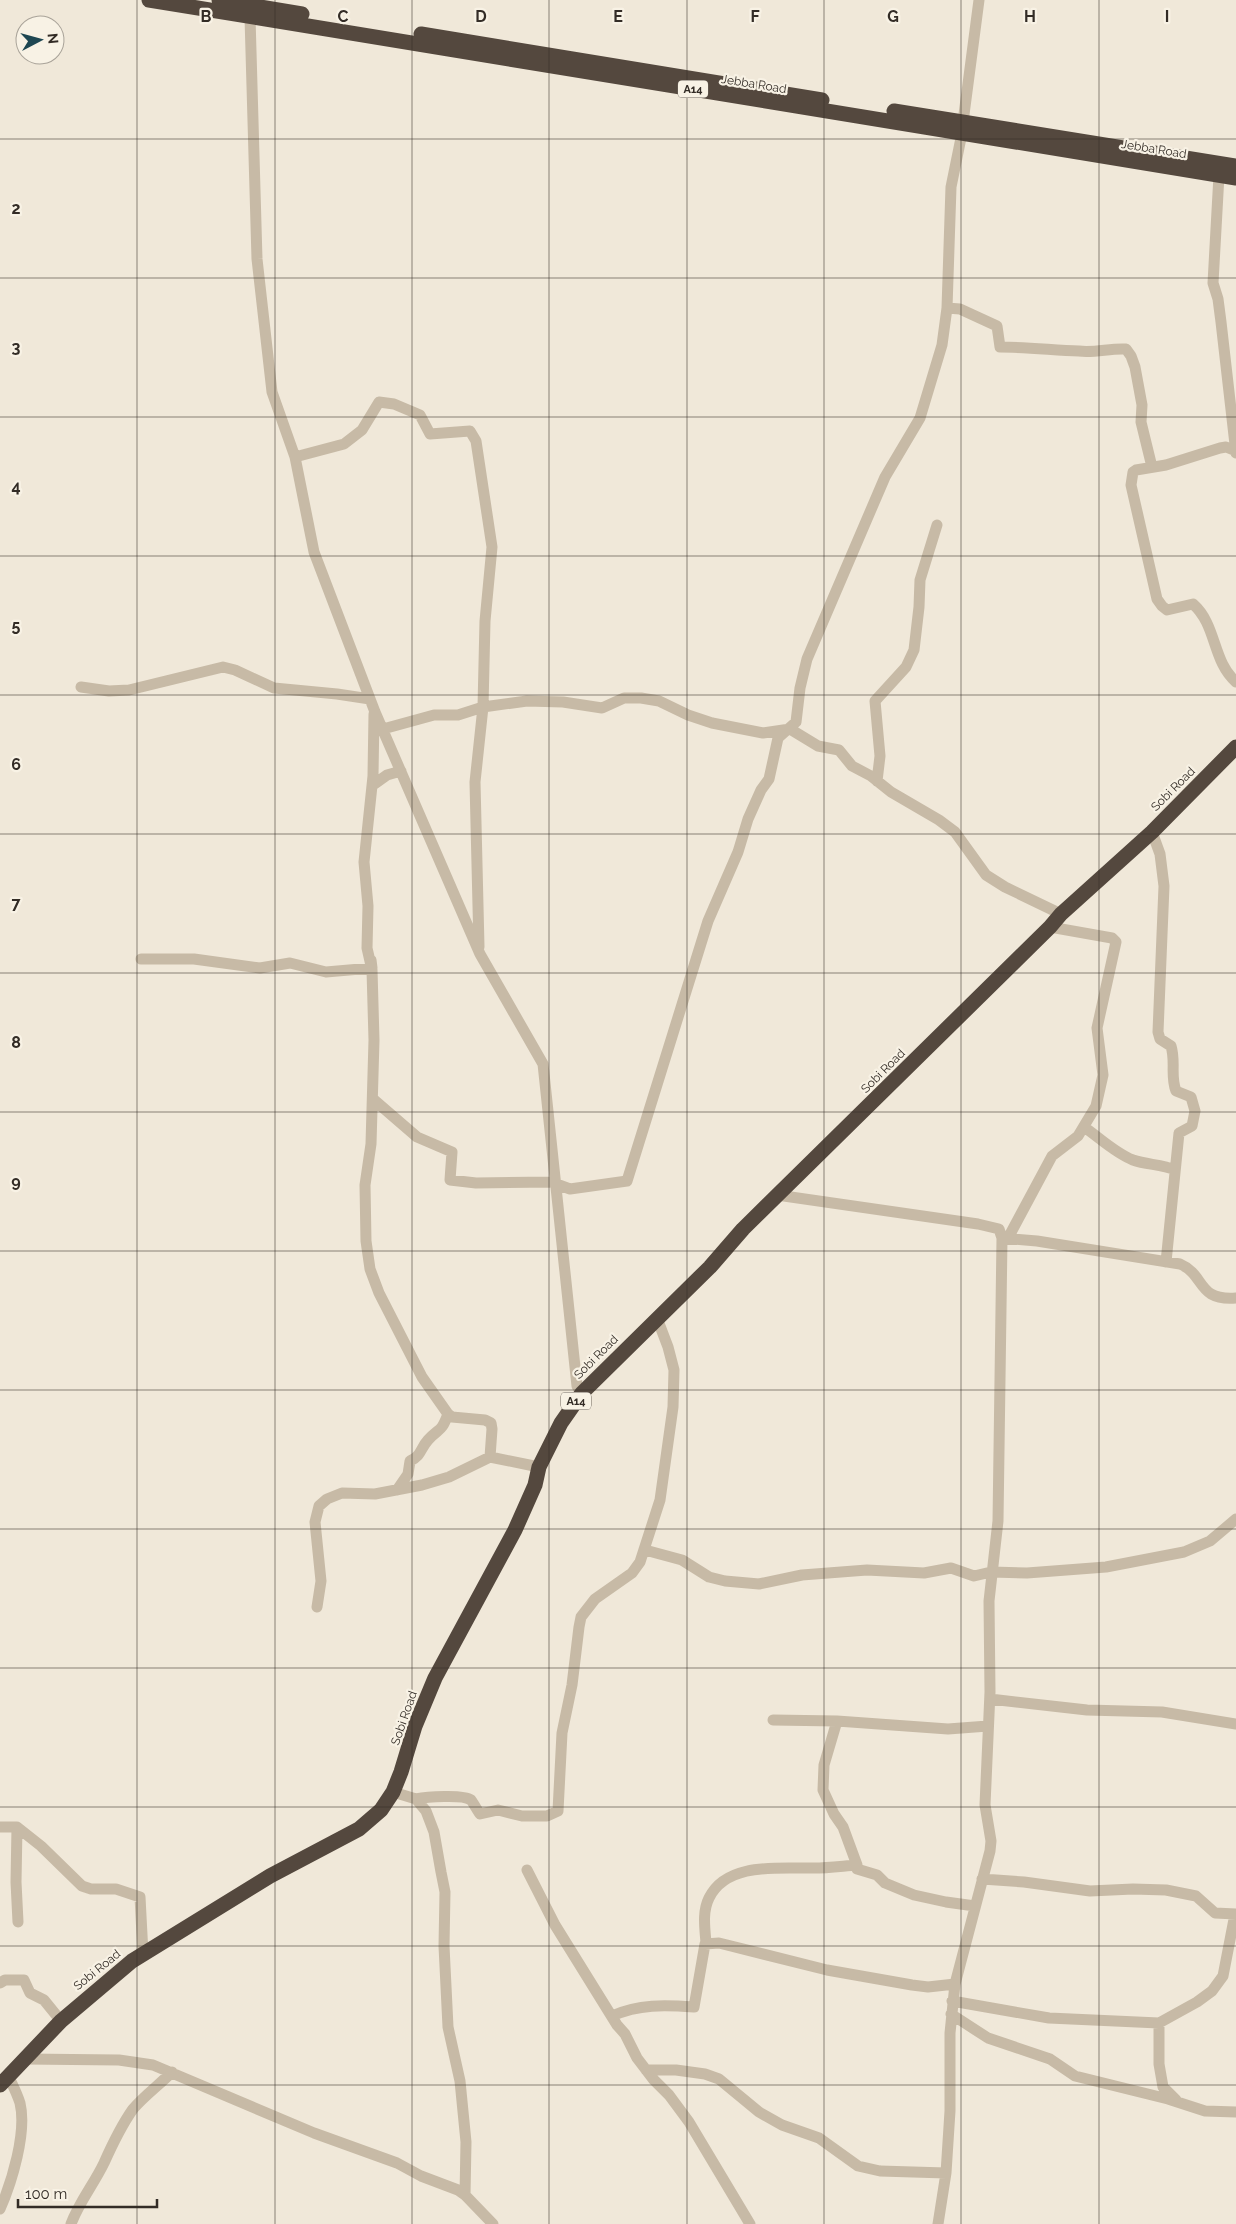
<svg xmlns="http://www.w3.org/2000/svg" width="1236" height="2224" font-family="Raleway,sans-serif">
	<rect width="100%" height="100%" fill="#f0e8d9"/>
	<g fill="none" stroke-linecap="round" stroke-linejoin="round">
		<path stroke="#c7baa6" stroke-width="11" d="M250,17L257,259L272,392L295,457L314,552L375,712L480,954L543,1064L577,1386L582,1393
			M963,122L979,0
			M1219,175L1213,283L1218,299L1221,322L1236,453
			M947,308L960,309L997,326L1000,347C1026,347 1053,350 1079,351C1095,353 1110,348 1126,349L1131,356L1135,367L1142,405L1141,422L1152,467
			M1236,451L1226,447L1220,448L1166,465L1136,470L1133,472L1131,485L1157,599L1162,606L1167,610L1193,604C1217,625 1212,661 1236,682
			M295,457L344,444L362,430L379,402L394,404L420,415L430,434L470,431L476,441L492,547L485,621L483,707L475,782L479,947
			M81,687L109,691L129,690L223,667L235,670L274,688L337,694L370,699
			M374,714L373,776L364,862L368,906L367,948L372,970L374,1040L371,1144L365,1185L366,1241L370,1269L379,1293L422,1377L448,1414L452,1417L485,1420L491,1423L492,1429L490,1457L539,1467
			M383,729L434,715H458L483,707L527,701L563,702L602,708L624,698H641L659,701L688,715L712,723L763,733L790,729L818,746L839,750L852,766L871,776L891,792L939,820L955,832L986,875L1005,887L1061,914
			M877,781L880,756L875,701L906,667L914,650L919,607L920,580L937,525
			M373,785L387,775L401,771
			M1152,832L1160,854L1164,886L1158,1032L1160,1039L1171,1046C1176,1062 1170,1076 1176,1091L1191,1097L1195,1111L1192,1126L1179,1133L1166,1262
			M141,959H194L260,968L290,963L326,972L372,968L371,960
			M373,1099L417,1137L452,1152L450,1180L476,1183L551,1182L570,1189L627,1181L708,921L738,852L748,819L761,790L769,779L778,738L796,722L800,688L807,659L885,477L920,418L942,345L947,308L951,187L962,133
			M1084,1127C1100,1138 1115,1153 1133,1160C1147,1165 1162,1164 1175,1170
			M777,1195L978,1224L999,1229L1002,1238L998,1521L989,1601L990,1692L985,1805L991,1841L990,1851L955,1984L950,2033V2111L946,2173L938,2224
			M1002,1238L1037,1241L1180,1264C1206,1275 1196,1301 1236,1298
			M1008,1238L1052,1156L1078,1136L1096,1106L1103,1075L1097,1028L1116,942L1112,938L1050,927
			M397,1490L408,1474L410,1461C422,1455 420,1449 428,1440C440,1427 441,1433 448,1414
			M645,1550L682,1560L709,1577L725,1581L759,1584L802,1575L867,1570L924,1573L951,1568L974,1576L991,1572L1027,1573L1106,1567L1184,1552L1210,1541L1236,1519
			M317,1607L321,1581L315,1522L319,1506L327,1499L342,1493L375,1494L422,1485L449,1477L490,1457
			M990,1699L1087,1710L1162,1712L1236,1724
			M773,1720L837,1721L948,1729L988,1726
			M837,1721L824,1765L823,1790L834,1814L843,1827L857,1865
			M393,1792L416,1799L426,1811L434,1832L441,1872L445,1892L444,1946L448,2027L460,2081L466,2142L465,2195
			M416,1799C426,1797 463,1794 471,1800C474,1804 477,1810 480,1814L498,1810L522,1816H547L558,1811L562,1733L572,1685L579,1627L581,1617L595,1599L632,1573L640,1562L660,1500L673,1407L674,1370L668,1347L657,1318
			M0,1827H17L41,1846L82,1886L91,1889H116L140,1897L143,1954
			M17,1827L16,1882L18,1922
			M527,1870L555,1925L617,2025L625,2034L637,2058L653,2079L669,2095L689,2122L750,2224
			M982,1879L1024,1882L1090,1891L1133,1889L1166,1890L1196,1896L1215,1913L1236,1914
			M706,1943C705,1929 702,1912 709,1898C727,1861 781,1869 814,1868C828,1868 843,1866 857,1865V1869L877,1875L885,1883L914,1895L946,1902L975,1906
			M0,1983L5,1980H24L30,1993L44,2000L61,2021
			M952,2001L1049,2018L1159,2023L1197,2002L1212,1991L1223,1976L1235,1914
			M951,2014L988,2038L1050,2059L1075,2076L1168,2099L1205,2111L1236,2112
			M612,2016C639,2004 664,2005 694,2007L705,1944L719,1943L827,1970L912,1985L928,1987L955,1984
			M1159,2023V2064L1163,2087L1176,2100
			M25,2059L119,2060L153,2065L314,2133L397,2163L421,2176L458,2190L465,2195L493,2224
			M646,2070H676L705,2074L719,2079L759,2112L782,2125L819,2138L858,2166L880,2171L946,2173
			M0,2209C12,2182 27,2132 20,2103C17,2093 12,2084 8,2075
			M71,2224C79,2202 94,2184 104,2163C112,2145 121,2126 133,2109C144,2096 159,2085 172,2072"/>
		<path stroke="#54483e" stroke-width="15" d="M149,0L1236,178
			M219,0L302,14
			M421,34L822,100
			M894,111L1236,166
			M0,2085L61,2021L132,1961L270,1876L359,1829L381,1810L393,1792L401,1772L415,1726L435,1678L515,1530L535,1485L539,1467L561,1423L582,1393L710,1267L743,1229L1050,927L1061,914L1152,832L1236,747"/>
	</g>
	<path fill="none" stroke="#332c26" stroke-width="1" stroke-opacity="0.55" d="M137,0V2224M275,0V2224M412,0V2224M549,0V2224M687,0V2224M824,0V2224M961,0V2224M1099,0V2224M0,139H1236M0,278H1236M0,417H1236M0,556H1236M0,695H1236M0,834H1236M0,973H1236M0,1112H1236M0,1251H1236M0,1390H1236M0,1529H1236M0,1668H1236M0,1807H1236M0,1946H1236M0,2085H1236"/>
	<g text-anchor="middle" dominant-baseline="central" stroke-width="4.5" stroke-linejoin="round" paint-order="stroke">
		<g fill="#f8f2e5" stroke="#6e675f" stroke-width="1">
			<rect x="678" y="80.5" width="30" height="17" rx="4"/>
			<rect x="561" y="1392.5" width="30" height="17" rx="4"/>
		</g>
		<g font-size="11" font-weight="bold" fill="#332c26">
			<text x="693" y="89">A14</text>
			<text x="576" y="1401">A14</text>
		</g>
		<g font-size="12" fill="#332c26" stroke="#f8f2e5">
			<text transform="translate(754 84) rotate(9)">Jebba Road</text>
			<text transform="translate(1154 149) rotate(9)">Jebba Road</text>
			<text transform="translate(1173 789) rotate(-45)">Sobi Road</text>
			<text transform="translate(883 1071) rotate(-45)">Sobi Road</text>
			<text transform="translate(596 1357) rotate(-45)">Sobi Road</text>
			<text transform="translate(404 1718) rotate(-71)">Sobi Road</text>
			<text transform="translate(97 1970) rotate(-39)">Sobi Road</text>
		</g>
	</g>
	<g font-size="16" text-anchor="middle" font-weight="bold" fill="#332c26" stroke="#f8f2e5" stroke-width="4.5" stroke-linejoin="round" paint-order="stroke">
		<text x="206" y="22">B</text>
		<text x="343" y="22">C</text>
		<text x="481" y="22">D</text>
		<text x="618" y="22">E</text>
		<text x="755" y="22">F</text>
		<text x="893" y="22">G</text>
		<text x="1030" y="22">H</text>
		<text x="1167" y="22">I</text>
		<text x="16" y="214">2</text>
		<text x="16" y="353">3</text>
		<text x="16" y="492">4</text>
		<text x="16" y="631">5</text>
		<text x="16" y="770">6</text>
		<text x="16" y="909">7</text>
		<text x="16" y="1048">8</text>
		<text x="16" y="1187">9</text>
	</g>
	<g transform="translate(40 40) rotate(84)"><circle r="24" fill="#f8f2e5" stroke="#a9a399"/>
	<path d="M0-4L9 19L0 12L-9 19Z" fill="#1e4752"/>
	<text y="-8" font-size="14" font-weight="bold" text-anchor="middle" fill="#332c26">N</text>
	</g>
	<path d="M18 2199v8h139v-8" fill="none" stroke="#332c26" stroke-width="2.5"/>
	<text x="25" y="2199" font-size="15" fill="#332c26" stroke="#f8f2e5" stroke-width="4" paint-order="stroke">100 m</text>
</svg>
